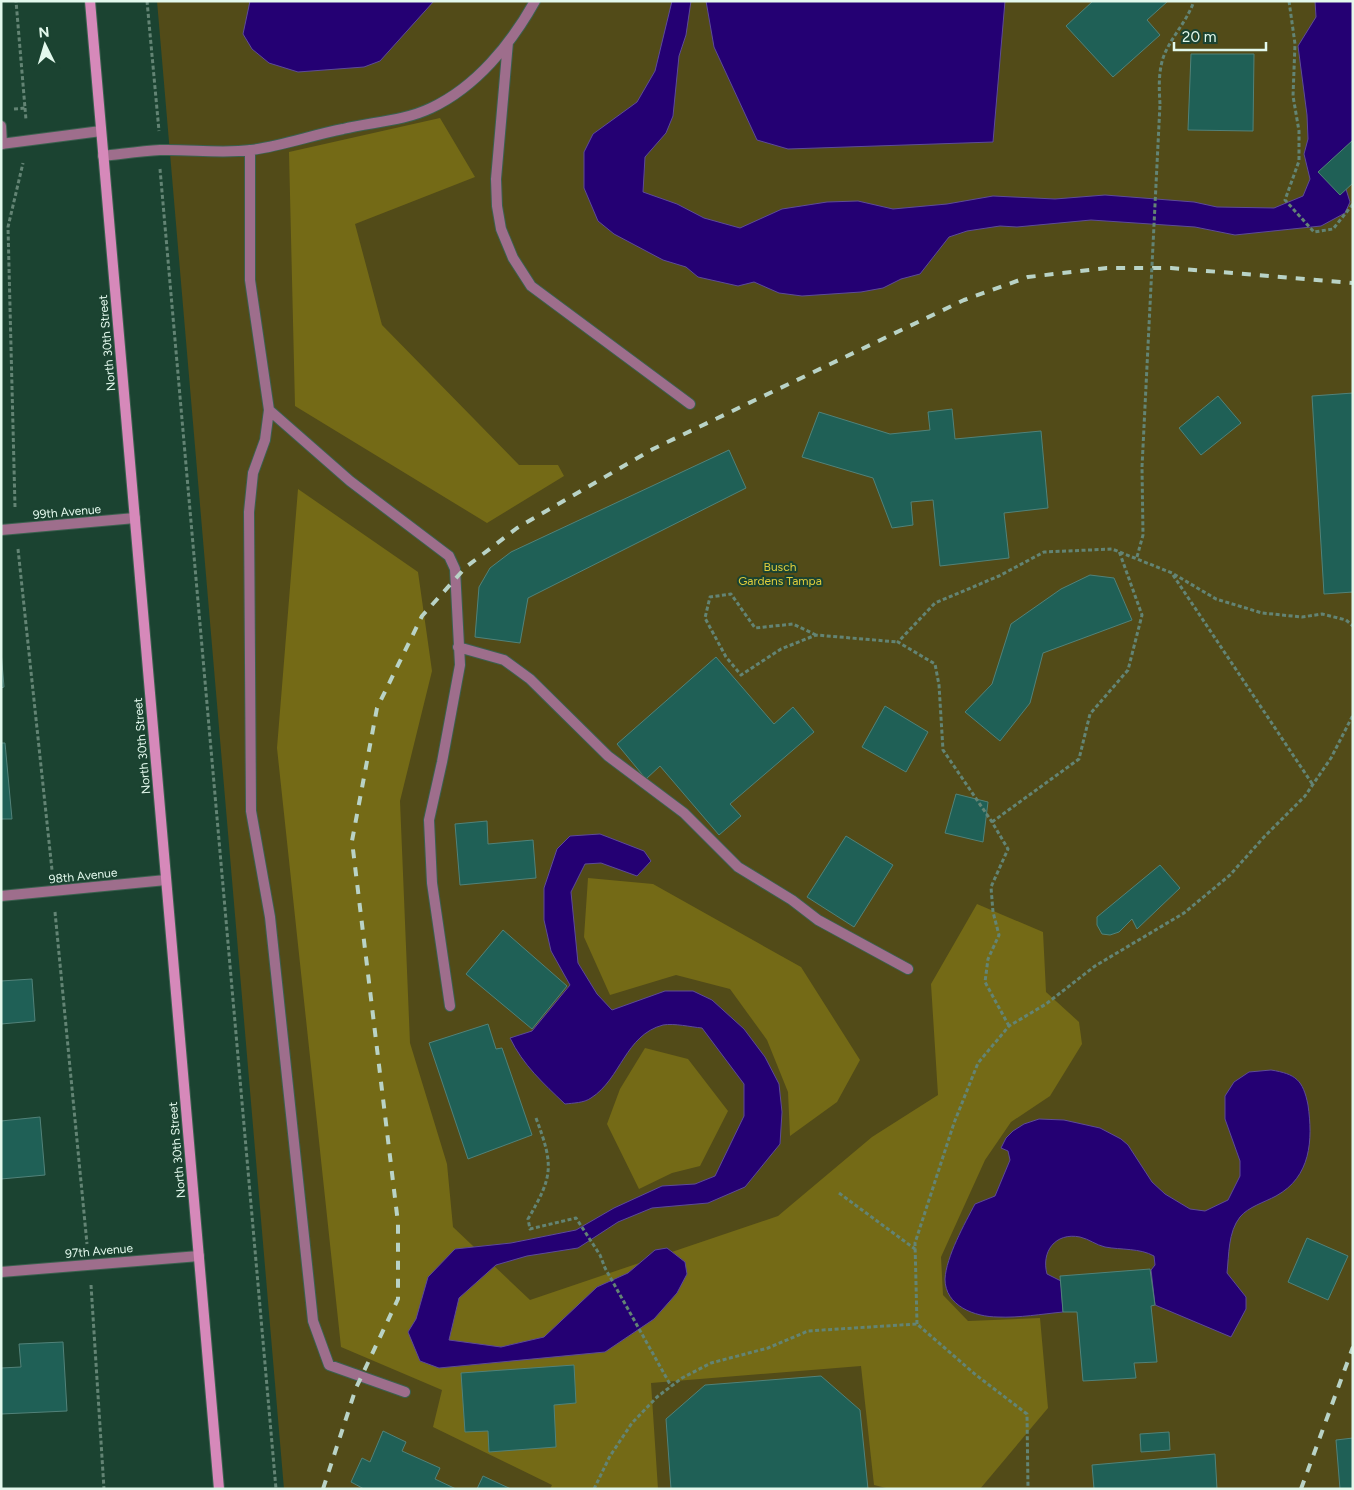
<svg xmlns="http://www.w3.org/2000/svg" width="1354" height="1490" font-family="Figtree,sans-serif">
	<rect width="100%" height="100%" fill="#1b4331"/>
	<path fill="#524b18" d="M157,1H1353V1489H284Z"/>
	<path fill="#746a16" d="M440,118L475,177L355,224L382,325L519,465H558L564,476L487,523L295,406L289,152Z
		M298,489L418,572L432,671L400,801L410,1043L447,1164L453,1227L530,1300L778,1216L872,1137L938,1095L931,984L977,904L1043,932L1046,992L1079,1022L1082,1044L1050,1096L1011,1122L985,1160L941,1257L943,1295L968,1321L1040,1318L1048,1408L980,1489H890L874,1485L861,1366L651,1383L658,1489H550L552,1485L433,1427L442,1390L341,1347L277,748Z
		M588,878L653,884L801,967L860,1060L837,1102L790,1136L788,1092L767,1040L730,989L676,975L610,995L584,937Z
		M645,1048L688,1059L728,1111L700,1166L672,1173L639,1189L607,1124L620,1089Z"/>
	<path fill="#240073" stroke="#5d4b98" d="M250,1H434L380,61L364,67L298,72L269,63L252,49L243,34Z
		M672,1H691L686,35L679,56L673,116L666,133L645,157L643,192L677,204L704,218L740,228L782,209L827,202L858,201L893,209L947,204L993,196L1055,199L1105,195L1194,202L1217,207L1274,208L1303,196L1310,179L1304,154L1308,139L1307,115L1298,46L1316,17L1315,1H1353V146L1345,186L1350,202L1345,213L1321,226L1235,235L1195,227L1091,220L1017,227L1000,226L967,231L949,237L920,274L901,279L883,288L861,292L802,296L779,293L754,282L738,286L698,277L686,267L663,260L614,234L598,221L584,188V152L593,134L637,102L655,71Z
		M706,1H1005L993,142L788,149L757,140L714,47Z
		M600,834L644,851L651,861L637,876L601,863L585,864L571,892L578,963L597,994L612,1010L665,991H693L712,1000L744,1029L765,1057L779,1084L782,1112L780,1144L745,1187L708,1203L652,1208L618,1222L578,1248L527,1256L496,1265L459,1298L449,1340L501,1347L544,1337L597,1287L628,1273L655,1250L667,1248L685,1262L687,1274L677,1293L654,1319L605,1352L439,1368L420,1361L408,1332L416,1319L428,1277L455,1249L511,1243L576,1230L614,1208L662,1186L695,1184L715,1176L744,1116V1084L702,1028C691,1027 674,1023 663,1025C625,1035 621,1079 591,1098C584,1103 573,1103 565,1104C543,1083 523,1065 510,1038L532,1031L570,985L551,951L544,920V888L557,849L570,836Z
		M1271,1070C1296,1074 1303,1080 1308,1105C1313,1140 1311,1177 1276,1196C1265,1202 1248,1207 1240,1217C1228,1232 1229,1255 1227,1273L1246,1297V1309L1231,1337L1155,1305L1151,1270L1155,1265L1154,1256C1140,1248 1121,1250 1105,1247C1096,1245 1089,1239 1080,1237C1055,1232 1041,1252 1047,1274L1061,1281L1063,1312C1042,1314 1019,1318 998,1317C975,1317 945,1306 945,1279C946,1257 965,1223 975,1204L995,1196L1010,1160L1008,1151L1001,1148L1006,1138L1013,1131L1024,1124L1039,1119L1064,1120L1100,1128L1121,1139L1128,1145L1152,1182L1165,1194L1190,1209L1205,1211L1228,1200L1240,1176V1161L1225,1119V1096L1234,1082L1249,1072Z"/>
	<path fill="#1f6056" stroke="#518279" d="M1093,1H1168L1147,20L1160,35L1113,77L1066,26Z
		M1191,54H1254L1253,131L1188,130Z
		M1353,140V183L1340,195L1318,172Z
		M1353,393V592L1324,594L1312,396Z
		M1218,396L1241,423L1201,455L1179,428Z
		M952,409L955,439L1041,431L1048,508L1004,513L1009,558L940,566L933,500L911,502L913,525L892,528L873,478L802,457L819,412L890,434L930,430L928,412Z
		M729,450L746,488L528,598L520,643L475,637L479,587L490,568L511,552Z
		M1090,575L1114,578L1132,620L1043,653L1030,703L1000,741L965,712L992,684L1011,624L1061,589Z
		M1,651L4,687L1,688Z
		M716,657L774,724L793,707L814,732L730,804L741,816L719,835L660,766L646,779L617,744Z
		M885,706L928,732L906,772L862,747Z
		M1,743H5L12,819H1Z
		M956,794L988,802L983,842L945,833Z
		M487,821L488,844L533,840L536,878L460,885L455,824Z
		M846,836L893,865L854,927L807,897Z
		M1160,865L1180,888L1137,929L1132,919L1119,932L1110,935L1102,934L1097,925V917Z
		M503,930L567,986L532,1029L466,974Z
		M32,979L35,1021L1,1024V981Z
		M488,1024L496,1049L502,1048L532,1135L468,1159L429,1043Z
		M40,1117L45,1175L1,1179V1121Z
		M1307,1238L1348,1256L1328,1300L1288,1282Z
		M1150,1269L1155,1305L1151,1306L1157,1362L1134,1363L1136,1378L1083,1381L1077,1312H1063L1060,1276Z
		M63,1342L67,1411L1,1414V1368L21,1367L19,1344Z
		M574,1365L576,1403L554,1405L556,1447L489,1452L488,1431L465,1432L461,1373Z
		M821,1376L860,1410L868,1489H671L666,1419L705,1385Z
		M383,1431L406,1442L402,1451L440,1468L435,1479L456,1489H364L351,1482L362,1458L370,1462Z
		M1169,1432L1170,1450L1141,1452L1140,1434Z
		M1353,1438V1489H1340L1336,1440Z
		M1215,1454L1217,1489H1094L1092,1465Z
		M483,1476L511,1489H477Z"/>
	<g fill="none" stroke-linecap="round" stroke-linejoin="round">
		<g stroke="#3b604f" stroke-width="12">
			<path id="service" d="M508,42L496,179L497,206L501,229L513,258L531,286L690,404
				M1,126L2,144
				M250,150V280L269,410L265,440L253,473L249,512L251,811L270,917L313,1321L329,1365L405,1392
				M103,156C122,154 141,151 160,150C190,149 220,154 251,150C282,146 312,135 343,129C372,122 404,121 431,108C476,87 511,44 535,1
				M269,410L350,481L449,556L455,569L460,665L442,762L429,820L432,883L450,1006
				M458,647L504,660L530,679L608,756L684,813L738,867L792,900L818,920L908,969"/>
		</g>
		<g stroke="#3b604f" stroke-width="12">
			<path id="minor" d="M1,530L135,518
				M1,896L166,880
				M1,1272L199,1256"/>
		</g>
		<g stroke="#3b604f" stroke-width="12">
			<path id="tertiary" d="M1,144L101,131"/>
		</g>
		<g stroke="#3b604f" stroke-width="12">
			<path id="secondary" d="M90,1L219,1489"/>
		</g>
		<path stroke="#638474" stroke-width="3" stroke-dasharray="4 2.5" stroke-linecap="butt" d="M147,1L159,131
			M1289,1L1295,44L1293,96L1299,131V161L1285,200L1314,232L1333,229L1353,204
			M1160,104C1159,88 1158,69 1165,53C1173,35 1187,21 1194,1
			M25,108L26,120
			M14,109L25,108L16,1
			M160,169L276,1489
			M15,507L8,227L23,163
			M18,549L52,870
			M1137,557L1143,535L1142,467
			M1173,575L1313,785
			M816,635L793,624L755,628L731,594L710,597L705,618L726,657L741,675L781,649L816,635L898,642
			M992,822L1079,759L1090,714L1128,670L1142,615L1119,551
			M55,912L87,1244
			M1009,1026L985,982L988,959L999,935L993,912L991,887L1008,849L992,822L943,750L939,685L935,664L898,642L935,603L999,576L1044,552L1112,549L1172,573L1216,599L1262,613L1302,617L1322,614L1346,620L1353,626
			M536,1118C554,1166 553,1176 528,1219L530,1229L576,1218L600,1255L605,1268L671,1386
			M839,1193L915,1249
			M91,1285L104,1489
			M917,1324L915,1243L954,1123L978,1063L1009,1026L1046,1004L1095,966L1184,913L1230,875L1264,837L1305,796L1331,758L1353,715
			M594,1489L610,1456L632,1423L657,1397L682,1378L711,1363L768,1348L808,1331L917,1324L976,1375L1027,1414L1028,1489"/>
		<use href="#service" stroke="#9e6e8c" stroke-width="10"/>
		<use href="#minor" stroke="#9e6e8c" stroke-width="10"/>
		<use href="#tertiary" stroke="#9e6e8c" stroke-width="10"/>
		<use href="#secondary" stroke="#d689ba" stroke-width="10"/>
		<path stroke="#b9d3c6" stroke-width="4" stroke-dasharray="9 9" stroke-linecap="butt" d="M323,1489L356,1388L398,1299V1223L352,841L377,708L422,616L466,567L517,528L653,449L964,300L1028,277L1107,268H1171L1353,283
			M1301,1489L1353,1347"/>
		<path stroke="#638474" stroke-width="3" stroke-dasharray="4 2.5" stroke-linecap="butt" d="M1142,467L1160,104"/>
	</g>
	<g text-anchor="middle" dominant-baseline="central" stroke-width="4" stroke-linejoin="round" paint-order="stroke">
		<g font-size="12" fill="#e3f9ed" stroke="#1b4331">
			<text transform="translate(107 343) rotate(-95)">North 30th Street</text>
			<text transform="translate(67 512) rotate(-5)">99th Avenue</text>
			<text transform="translate(142 746) rotate(-95)">North 30th Street</text>
			<text transform="translate(83 876) rotate(-6)">98th Avenue</text>
			<text transform="translate(177 1150) rotate(-95)">North 30th Street</text>
			<text transform="translate(99 1251) rotate(-5)">97th Avenue</text>
		</g>
		<g font-size="12" fill="#decc3c" stroke="#1b4331">
			<text x="780" y="567">Busch<tspan x="780" dy="14">Gardens Tampa</tspan></text>
		</g>
	</g>
	<rect width="1354" height="1490" fill="none" stroke="#e3f9ed" stroke-width="5"/>
	<g transform="translate(45 45) rotate(355)" stroke="#1b4331" stroke-width="4" paint-order="stroke">
	<path d="M0-4L9 19L0 12L-9 19Z" fill="#e3f9ed"/>
	<text y="-8" font-size="14" font-weight="bold" text-anchor="middle" fill="#e3f9ed">N</text>
	</g>
	<path d="M1174 42v8h92v-8" fill="none" stroke="#e3f9ed" stroke-width="2.5"/>
	<text x="1182" y="42" font-size="15" fill="#e3f9ed" stroke="#1b4331" stroke-width="4" paint-order="stroke">20 m</text>
</svg>
